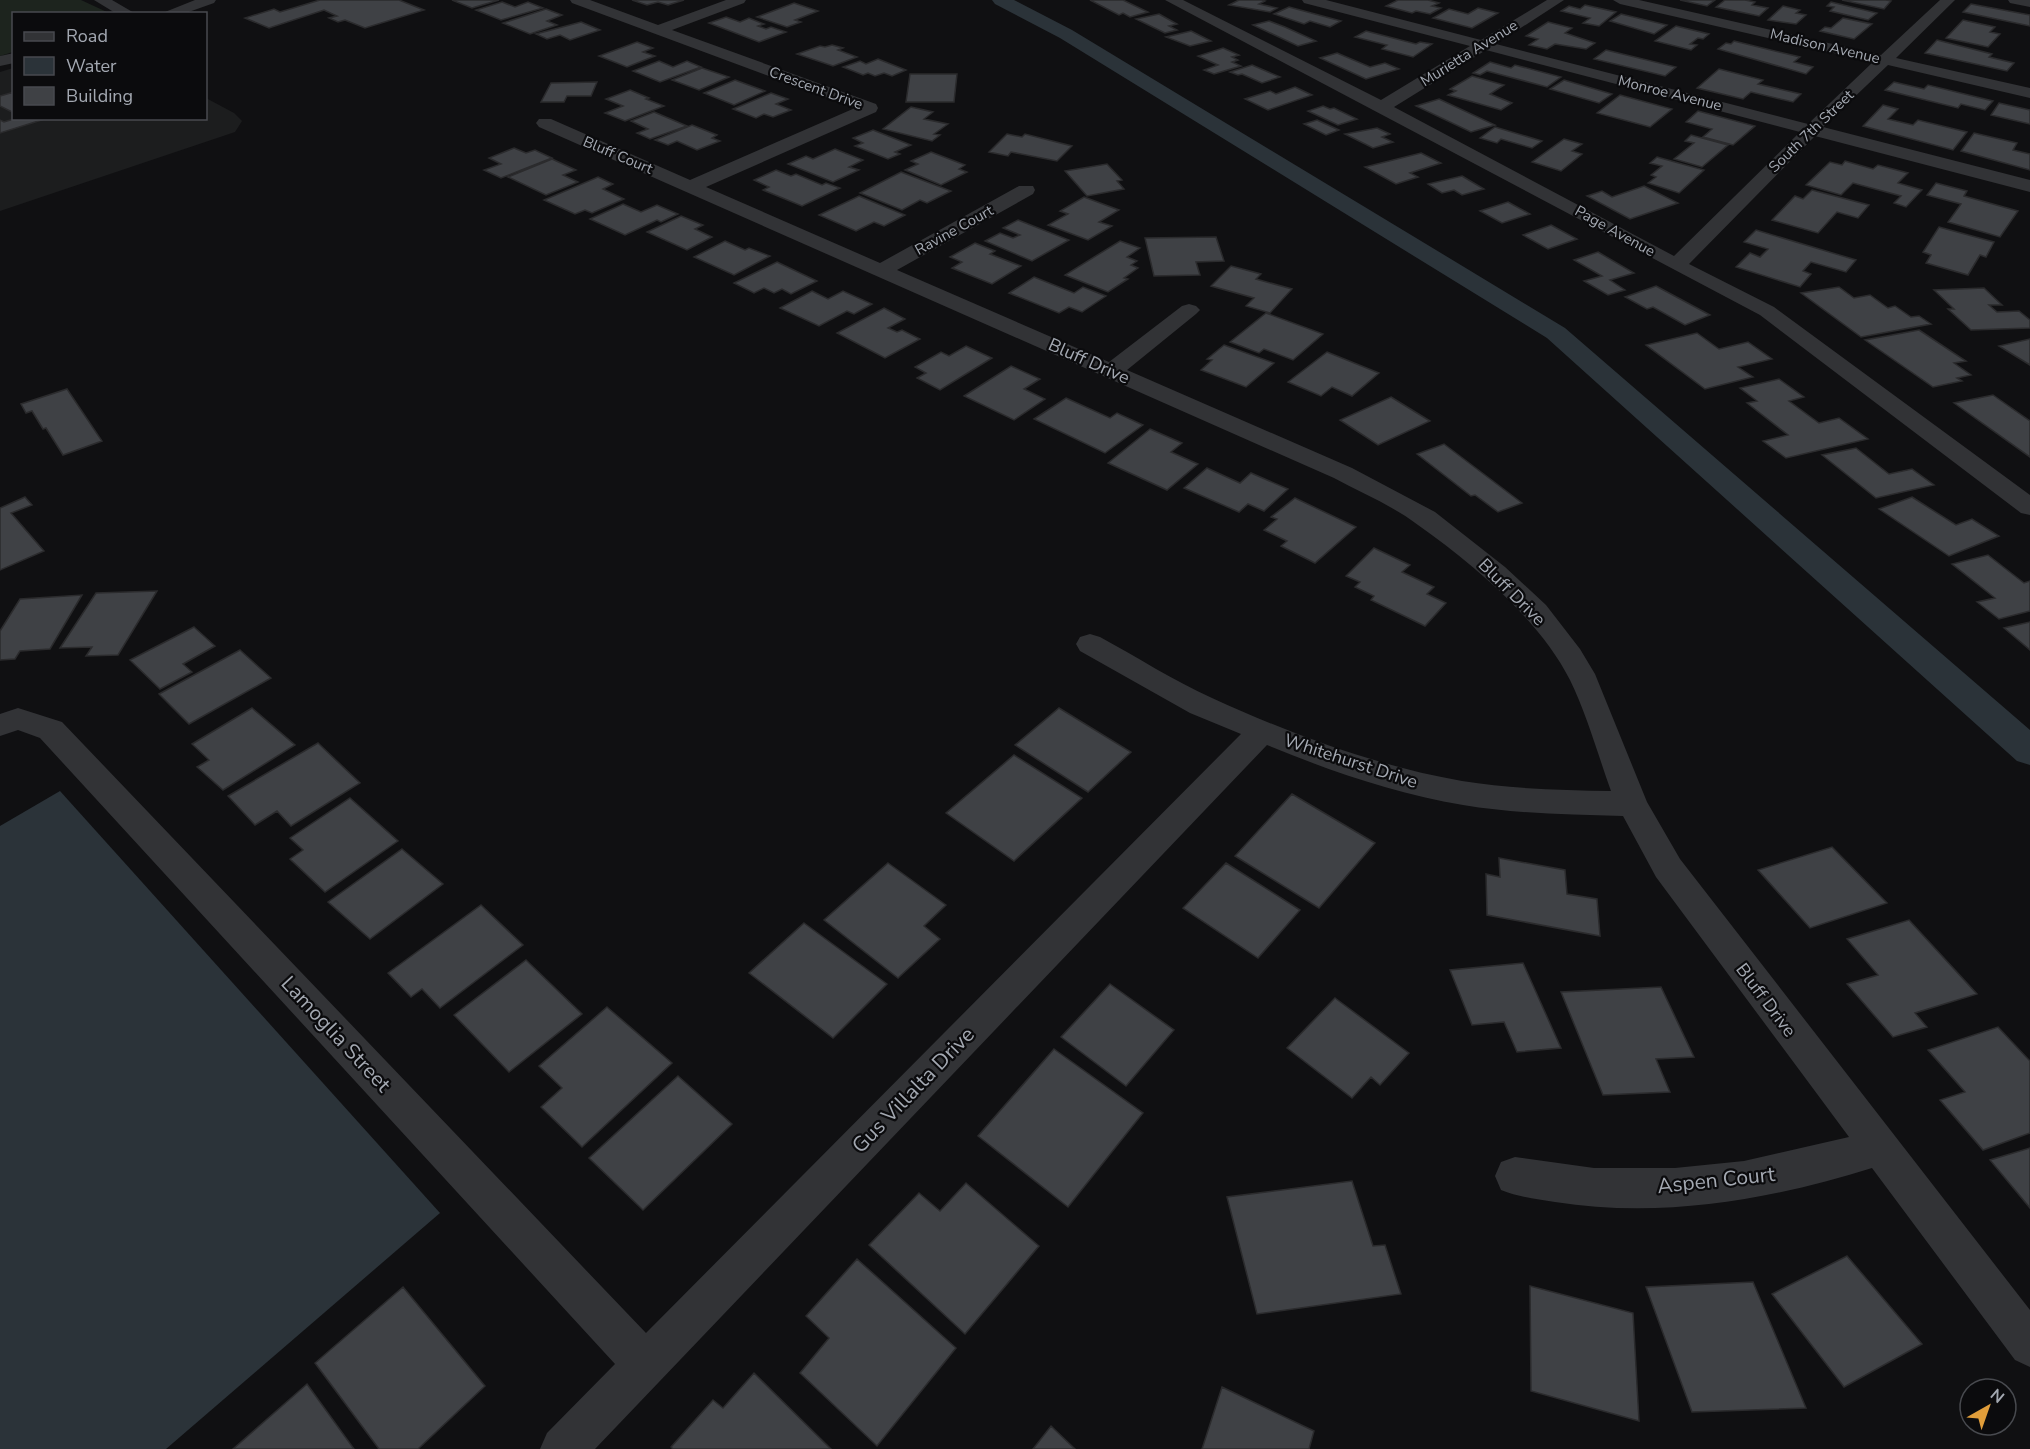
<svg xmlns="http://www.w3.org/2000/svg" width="2030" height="1449" font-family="'Nunito Sans',sans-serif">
	<rect width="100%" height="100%" fill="#101012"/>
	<path fill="#1c1d1e" d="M13,68L14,118H206V98L234,113L242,121L235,132L0,211V72Z"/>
	<path fill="#1d241e" d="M0,0H81L109,13L14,14L13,52L0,56Z"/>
	<path fill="#2b3339" d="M60,791L440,1213L166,1449H0V826Z"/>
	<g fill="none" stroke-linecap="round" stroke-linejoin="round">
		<path fill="#2b3339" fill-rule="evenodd" d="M992,0H1014L1072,30L1565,328L2030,730V765L2017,761L1547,338L1060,38L995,4Z"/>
	</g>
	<path fill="#3f4145" stroke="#2b2b2d" stroke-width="1.5" d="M320,0H399L424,10L365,28L345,20L338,22L329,18L337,16L324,10L269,28L245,18L274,9L280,12Z
		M452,0H499L472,8Z
		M632,0H684L668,5L658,2L647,5Z
		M1090,0H1123L1148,12L1130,17L1123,13L1119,15Z
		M1239,0H1262L1265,1L1259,4L1277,8L1270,12L1229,5Z
		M1398,0H1428L1439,3L1432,6L1441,8L1430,14L1416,11L1412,13L1386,6Z
		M1680,0H1715L1707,6Z
		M1725,0H1745L1755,2L1752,5L1768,8L1759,16L1716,7Z
		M1842,0H1886L1891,1L1884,9Z
		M502,2L515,7L528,2L543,8L501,20L476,10Z
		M1831,2L1877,13L1868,20L1830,11L1834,7L1827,6Z
		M794,3L818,11L795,20L801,22L787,27L757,17Z
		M1971,4L2030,15V26L1963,12Z
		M1585,5L1616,12L1599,26L1583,23L1590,18L1561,11L1569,6L1580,9Z
		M1783,6L1800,10L1796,13L1806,15L1796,24L1768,20Z
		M1289,7L1341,21L1330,27L1310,21L1304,24L1274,14Z
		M1478,8L1498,13L1472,28L1433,18L1449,9L1468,14Z
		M546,9L562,15L547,21L557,25L530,34L503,23Z
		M1159,14L1177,24L1169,26L1177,30L1165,33L1136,19Z
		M1621,14L1667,25L1654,34L1610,21Z
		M726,17L740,22L749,18L764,24L758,26L766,29L771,27L786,32L759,42L709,23Z
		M1843,18L1872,24L1854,39L1820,31L1825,27L1831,28Z
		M1963,20L1995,27L1990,32L2000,34L1988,47L1946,38Z
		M1269,21L1285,27L1316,41L1298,46L1253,25Z
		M581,22L600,30L570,40L560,35L547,39L536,34Z
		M1548,22L1572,28L1565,33L1595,43L1586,49L1555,44L1547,49L1529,45L1538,39L1526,36Z
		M1676,26L1709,34L1703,39L1698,38L1690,44L1697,45L1691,50L1655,41Z
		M1191,31L1211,41L1190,46L1166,37Z
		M1366,31L1416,44L1420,42L1432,44L1413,57L1382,49L1387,45L1355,37Z
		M1937,40L1992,54L1989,57L2014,63L2007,71L1925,53Z
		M1734,41L1800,57L1794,62L1813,67L1806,74L1718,49L1726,43L1731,44Z
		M637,42L653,48L643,52L655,56L627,67L599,56Z
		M832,45L843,48L838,50L857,57L833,66L797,54L820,46L825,47Z
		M1223,48L1239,55L1232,57L1238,60L1232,62L1241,66L1214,74L1204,70L1218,65L1198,56Z
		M1606,50L1676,67L1665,76L1594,59Z
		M1337,53L1370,67L1385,63L1399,69L1366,79L1320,58Z
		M878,59L906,70L892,76L884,73L875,76L868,73L863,75L843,67L860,61L866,64Z
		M659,61L673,67L687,61L701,67L660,82L633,71Z
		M1490,62L1511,68L1515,65L1561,77L1547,87L1487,71L1480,75L1473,73Z
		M1252,65L1280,77L1262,83L1242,74L1238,75L1230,72Z
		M702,68L729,77L699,90L672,80Z
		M1719,69L1763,80L1758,84L1801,94L1793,102L1751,92L1743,99L1697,88Z
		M910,74H957L954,102H906Z
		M1472,76L1504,85L1490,94L1512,103L1501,110L1448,95L1456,91L1450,89Z
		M735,80L765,91L734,105L704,93Z
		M1564,80L1612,94L1599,103L1550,89Z
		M597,82L591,96H567L564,102H541L551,83Z
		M1894,82L1924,89L1928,85L1993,101L1985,110L1961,104L1958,108L1885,90Z
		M1295,87L1312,95L1268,110L1245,99L1270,91L1276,94Z
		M630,90L649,98L646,99L664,106L625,121L605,113L623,106L606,99Z
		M14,92V113L0,106V96Z
		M771,93L788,99L776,104L791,110L773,117L764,114L756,118L733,109Z
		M1620,95L1672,109L1650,127L1597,113Z
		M1439,99L1495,125L1471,132L1416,106Z
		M1999,103L2030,110V124L1991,115Z
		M1883,105L1898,109L1888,119L1913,125L1918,120L1967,132L1953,150L1863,126Z
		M1323,106L1330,109L1334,108L1357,119L1338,125L1308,111Z
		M911,107L933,112L924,119L948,124L934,134L940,135L932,141L883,129Z
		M1698,111L1755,126L1733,145L1703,137L1712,129L1686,122Z
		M654,112L687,126L650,139L637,133L648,129L631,121Z
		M17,118H48L0,133V120L4,122Z
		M1317,120L1339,130L1326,135L1304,124Z
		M692,125L717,135L712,138L720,141L697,150L677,141L668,145L655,140Z
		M1495,127L1542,141L1532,148L1501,139L1497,143L1480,138Z
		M1377,128L1390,134L1382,137L1393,142L1373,148L1345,134Z
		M873,130L911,145L895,152L900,154L888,159L855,146L863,143L853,138Z
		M1974,133L2017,143L2013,150L2030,154V170L1961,151Z
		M1007,134L1022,137L1025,134L1072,146L1057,161L1011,152L1008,156L989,152Z
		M1691,135L1728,145L1702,167L1674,159L1694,143L1685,141Z
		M1564,139L1582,144L1572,151L1582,154L1561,171L1532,162Z
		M514,148L526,153L535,150L552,158L501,178L484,170L501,164L489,158Z
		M835,149L863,160L849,167L859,170L833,182L788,164L806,156L813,159Z
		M931,152L965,165L959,169L967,172L941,185L905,170L918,164L911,161Z
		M1421,153L1441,163L1410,173L1418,177L1396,184L1365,167Z
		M1657,157L1704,170L1679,193L1648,183L1656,177L1651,175L1662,166L1650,163Z
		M552,159L576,170L563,175L578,182L546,195L508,177Z
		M1845,161L1873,169L1878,165L1908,173L1898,183L1922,190L1906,207L1894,203L1901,196L1853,183L1841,195L1806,185L1830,162L1842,165Z
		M1107,164L1122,180L1117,181L1124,189L1087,196L1065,171Z
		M776,170L791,176L796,174L822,185L826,183L840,188L802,206L763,190L769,187L754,180Z
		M901,172L951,191L927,203L920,200L902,210L860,193Z
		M1462,176L1484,189L1462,195L1454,190L1442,193L1428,184Z
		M598,177L613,184L603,189L624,199L592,213L585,210L575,214L544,200Z
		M1936,183L1967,191L1964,196L2018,211L2000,237L1948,222L1961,204L1927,195Z
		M1644,186L1678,203L1630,219L1587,196L1602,191L1612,197Z
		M1812,190L1869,205L1858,218L1837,212L1818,233L1772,220L1795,196L1803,199Z
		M859,196L905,215L884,226L874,222L856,231L819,215Z
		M1084,197L1119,210L1099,222L1112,226L1088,240L1048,225L1068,214L1060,211Z
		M1508,202L1530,214L1502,223L1480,211Z
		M623,204L641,212L657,205L678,214L661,222L657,220L625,235L590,219Z
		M681,216L703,225L695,229L712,237L687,250L647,232Z
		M1018,220L1069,240L1032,261L985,241L1000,233L1013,238L1020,235L1003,228Z
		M1551,225L1577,239L1548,249L1523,235Z
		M1939,227L1994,242L1986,257L1980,255L1968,275L1926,263L1931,255L1923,252Z
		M1756,230L1856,260L1846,272L1811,262L1803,271L1811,274L1800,287L1736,267L1750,253L1760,257L1768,249L1744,242Z
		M1216,237L1224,261L1196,262L1200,275L1154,276L1145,238Z
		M725,241L745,250L749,248L770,256L734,275L694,257Z
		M1120,241L1140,248L1127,257L1137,261L1131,265L1138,268L1124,278L1128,279L1108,292L1065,275Z
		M975,243L995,251L990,254L1021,266L992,284L952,268L962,262L950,257Z
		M1598,252L1634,273L1610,280L1625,290L1608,295L1584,281L1602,276L1574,260Z
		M777,262L817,281L791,294L782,289L774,293L764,288L754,293L734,283Z
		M1231,266L1261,274L1256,279L1292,289L1270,313L1246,306L1254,298L1211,286Z
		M1034,277L1074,293L1083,287L1106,296L1082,312L1069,307L1059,313L1009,293Z
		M1656,286L1710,315L1685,325L1653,307L1647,309L1625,297Z
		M1839,287L1854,298L1870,295L1888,308L1895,306L1911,317L1919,316L1931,324L1861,337L1801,293Z
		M1984,288L2002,305H1989L1997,312L2019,311L2030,320V328L1971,330L1948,309H1954L1934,290Z
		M812,291L828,299L843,291L872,304L854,314L847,311L819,326L780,308Z
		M884,308L905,319L888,328L897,332L902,330L920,339L885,358L837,333Z
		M1266,313L1323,334L1293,360L1264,349L1259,353L1230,342Z
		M1919,330L1966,361L1954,363L1971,375L1957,378L1962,381L1933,387L1865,340Z
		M1697,333L1719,349L1748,342L1772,359L1738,367L1753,377L1705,389L1646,345Z
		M2030,339V365L1999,346Z
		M1224,345L1274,363L1246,387L1201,370L1212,360L1207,359Z
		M966,346L992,358L940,390L917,378L926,373L915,367L941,352L949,356Z
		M1327,352L1379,373L1352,396L1332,387L1321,396L1288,382Z
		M1011,366L1040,379L1024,389L1045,399L1014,420L964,396Z
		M1779,379L1804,397L1789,401L1819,423L1839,418L1868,439L1786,458L1763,441L1788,435L1747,403L1757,401L1740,388Z
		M67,389L102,441L63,455L46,428L43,429L32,411L26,413L21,404Z
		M1993,395L2030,421V457L1954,403Z
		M1391,397L1430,421L1378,445L1340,420Z
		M1066,398L1110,418L1117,413L1143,425L1105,453L1034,419Z
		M1150,429L1182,443L1171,452L1198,464L1167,490L1108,463Z
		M1444,444L1522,503L1498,512L1475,495L1471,496L1417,454Z
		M1856,448L1889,474L1912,469L1934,485L1876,498L1822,455Z
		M1207,468L1240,483L1251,473L1288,489L1264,511L1248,504L1239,512L1184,488Z
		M25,497L32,505L11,513L44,551L0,570V508Z
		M1912,497L1956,525L1972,519L1999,536L1949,556L1879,509Z
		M1295,498L1356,527L1315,563L1281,546L1287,541L1264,530L1277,519L1271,517Z
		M1374,548L1410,565L1402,572L1434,587L1427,594L1446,603L1425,626L1371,600L1374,596L1355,587L1360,582L1346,576Z
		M1988,555L2024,583L2030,581V611L1999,619L1977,602L1995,598L1952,564Z
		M157,591L118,655L86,656L92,647L60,648L96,593Z
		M82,595L50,649L20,651L15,659L0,660V631L20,599Z
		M2030,622V650L2004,628Z
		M194,627L215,646L183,664L192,672L160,689L130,660Z
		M240,650L271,678L189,724L159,694Z
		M252,708L295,745L223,790L197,767L209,760L192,744Z
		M1059,708L1131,752L1088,792L1015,745Z
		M318,743L360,783L291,826L277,811L255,825L228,796Z
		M1014,755L1082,798L1014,861L946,813Z
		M1292,794L1375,843L1319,908L1235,856Z
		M350,798L398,841L325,892L290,859L303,850L290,838Z
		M1832,847L1887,903L1810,928L1758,870Z
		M402,849L443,884L370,939L328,902Z
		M1499,858L1565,870L1567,894L1597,899L1600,936L1487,915L1486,874L1500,877Z
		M888,863L946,905L924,926L940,939L898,978L824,920Z
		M1226,863L1300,910L1258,958L1183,908Z
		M481,905L523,945L440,1008L422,989L411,997L388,973Z
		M1909,920L1977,994L1915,1013L1927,1027L1893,1037L1847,984L1878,975L1847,939Z
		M804,923L887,984L833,1038L749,973Z
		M526,960L582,1014L509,1072L454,1015Z
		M1523,963L1561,1048L1517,1052L1504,1022L1472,1025L1450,970Z
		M1110,984L1174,1030L1126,1086L1061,1037Z
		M1661,987L1694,1057L1656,1059L1670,1092L1603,1095L1561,992Z
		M1335,998L1409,1053L1380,1085L1371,1077L1352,1098L1287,1048Z
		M607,1007L672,1063L582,1147L541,1107L562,1088L539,1066Z
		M1998,1027L2030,1061V1133L1983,1150L1940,1100L1965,1092L1928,1050Z
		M1054,1049L1143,1113L1068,1207L978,1136Z
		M678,1076L732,1124L643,1210L589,1158Z
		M2030,1148V1208L1990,1160Z
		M1352,1181L1373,1246L1385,1245L1401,1294L1257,1314L1227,1197Z
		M966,1183L1039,1246L965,1334L869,1245L919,1193L940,1211Z
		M1847,1256L1922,1344L1844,1387L1772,1294Z
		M857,1259L956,1348L877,1446L800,1373L829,1338L806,1316Z
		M1753,1282L1806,1408L1692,1412L1646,1287Z
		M1530,1286L1633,1313L1639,1421L1531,1391Z
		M403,1287L485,1386L418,1449H379L315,1363Z
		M754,1373L831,1449H673L671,1447L713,1400L723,1408Z
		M307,1384L354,1449H233Z
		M1222,1387L1314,1431L1309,1449H1202Z
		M1051,1426L1075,1449H1033Z"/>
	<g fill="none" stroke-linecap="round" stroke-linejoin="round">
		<path fill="#323336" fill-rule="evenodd" d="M94,0H112L136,14H117Z
			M195,0H216L214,3L183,14H160Z
			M570,0H590L658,25L726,0H746L744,3L672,30L876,104L878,108L876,112L706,187L880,263L1019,186H1033L1035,190L1033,194L897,270L1109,362L1182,306L1189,304L1196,306L1200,310L1196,314L1127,370L1352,468L1435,512L1505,567L1546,605L1580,649L1595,674L1647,802L1680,859L2030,1310V1367L2015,1360L1872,1168C1770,1200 1661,1219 1555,1202C1536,1199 1518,1197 1501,1190L1495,1176L1501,1162L1515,1157L1594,1168H1675L1744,1161L1849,1137L1656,877L1623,816C1569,814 1516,814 1463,805C1396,794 1330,771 1267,745L595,1449H540L547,1433L615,1364L40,738L18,730L0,736V714L18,708L62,722L646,1333L1241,734L1190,713L1080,651L1076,644L1080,637L1090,634L1100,637C1137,657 1174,681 1212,698C1291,734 1376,766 1462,781C1511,789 1561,790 1611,791C1598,755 1587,715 1570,680C1539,619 1473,564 1418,525C1393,506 1362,493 1334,478L539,127L536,123L539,119H551L690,180L855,108L572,3Z
			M1165,0H1183L1381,100L1470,46L1304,3L1302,0H1326L1481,40L1547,0H1564L1496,44L1808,124L1873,62L1620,4L1613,0H1639L1881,55L1940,0H1955L1896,58L2030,88V98L1888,65L1823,127L2030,180V192L1815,136L1689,264L1774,307L2030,495V515L2021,513L1760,315ZM1486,50L1800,132L1674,256L1394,107Z
			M2008,0H2030V7L2010,3Z
			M14,53V63L0,66V56Z"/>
	</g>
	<g text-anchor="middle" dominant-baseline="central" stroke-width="4.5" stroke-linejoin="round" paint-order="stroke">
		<g font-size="15" fill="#a3a8b1" stroke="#0b0b0d">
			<text transform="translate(1825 46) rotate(13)">Madison Avenue</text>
			<text transform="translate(1469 53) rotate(-32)">Murietta Avenue</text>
			<text transform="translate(816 88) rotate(20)">Crescent Drive</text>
			<text transform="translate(1670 93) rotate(14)">Monroe Avenue</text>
			<text transform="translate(1811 131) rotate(-44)">South 7th Street</text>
			<text transform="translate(618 155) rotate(23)">Bluff Court</text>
			<text transform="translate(954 230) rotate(-29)">Ravine Court</text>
			<text transform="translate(1615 231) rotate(29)">Page Avenue</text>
		</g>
		<g font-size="18" fill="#a3a8b1" stroke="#0b0b0d">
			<text transform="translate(1089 361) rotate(24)">Bluff Drive</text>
			<text transform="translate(1512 592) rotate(45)">Bluff Drive</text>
			<text transform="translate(1351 761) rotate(18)">Whitehurst Drive</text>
			<text transform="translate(1766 1000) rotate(53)">Bluff Drive</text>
		</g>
		<g font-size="21" fill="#a3a8b1" stroke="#0b0b0d">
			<text transform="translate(336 1034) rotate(47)">Lamoglia Street</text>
			<text transform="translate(913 1090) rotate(-46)">Gus Villalta Drive</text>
			<text transform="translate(1716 1180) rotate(-6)">Aspen Court</text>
		</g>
	</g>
	<rect x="12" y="12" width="195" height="108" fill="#0b0b0d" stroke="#484a4f" stroke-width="1.5"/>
	<rect x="24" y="32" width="30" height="9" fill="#323336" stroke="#484a4f" stroke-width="1.5"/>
	<text x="66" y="42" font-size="18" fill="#a3a8b1">Road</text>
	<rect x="24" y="57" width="30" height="18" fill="#2b3339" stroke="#484a4f" stroke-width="1.5"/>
	<text x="66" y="72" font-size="18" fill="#a3a8b1">Water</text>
	<rect x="24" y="87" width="30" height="18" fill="#3f4145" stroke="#484a4f" stroke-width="1.5"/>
	<text x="66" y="102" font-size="18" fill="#a3a8b1">Building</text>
	<g transform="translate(1988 1407) rotate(40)"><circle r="28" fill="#0b0b0d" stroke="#484a4f" stroke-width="1.5"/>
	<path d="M0-4.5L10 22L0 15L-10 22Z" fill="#e09d3a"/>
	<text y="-9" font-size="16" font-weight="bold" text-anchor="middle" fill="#a3a8b1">N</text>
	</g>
</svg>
